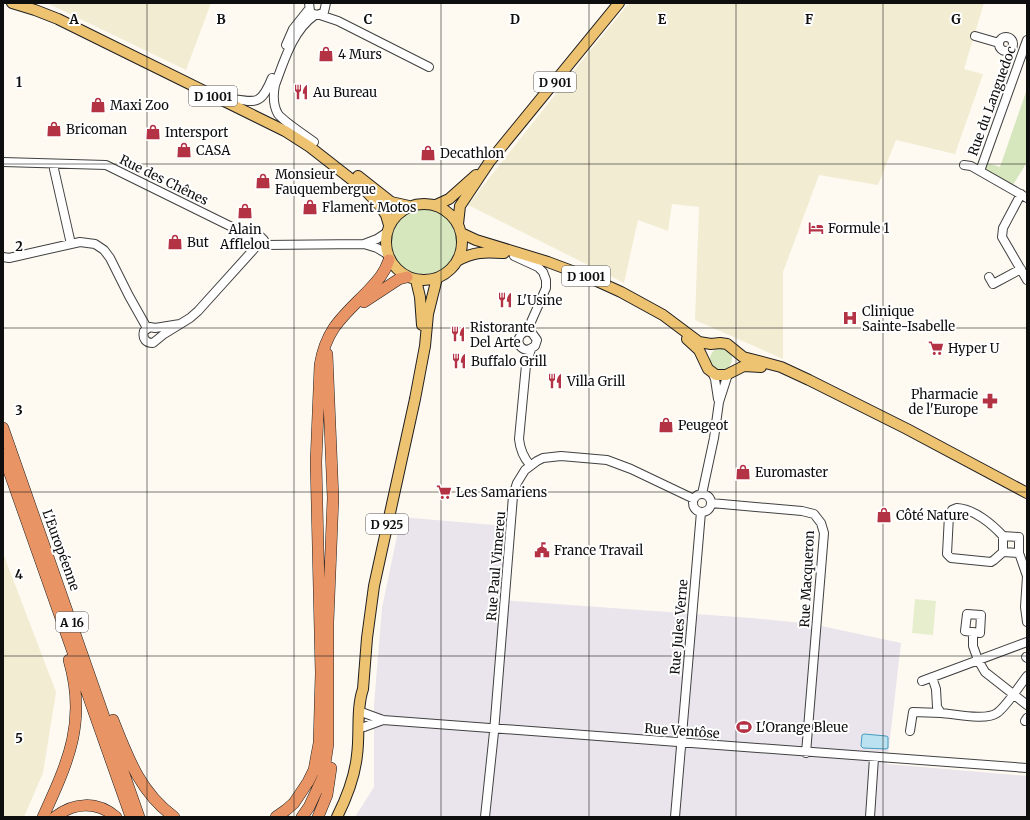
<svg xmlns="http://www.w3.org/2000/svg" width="1030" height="820" font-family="Merriweather,serif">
	<rect width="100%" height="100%" fill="#fefaf1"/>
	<path fill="#eae4ec" d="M401,517L505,526L500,600L751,618L812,624L901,643L887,764L1027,776V817H355L374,787V705L382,608Z"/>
	<path fill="#f2ecd3" d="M47,3H211L186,70Z
		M629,3H984L964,69L983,74L955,154L896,140L878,185L819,175L783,272V359L695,320L699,207L672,204L668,231L638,220L624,283L468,205L584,58Z
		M3,553L56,692L43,773L24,817H3Z"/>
	<path fill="#d6e6bd" d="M1027,89V162L1013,185L985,169L987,163L1000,167Z
		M391 243a34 34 0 1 1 68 0a34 34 0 1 1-68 0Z
		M710 359a11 11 0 1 1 22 0a11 11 0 1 1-22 0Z"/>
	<path fill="#e6eece" d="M915,599L936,601L933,635L912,633Z"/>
	<path fill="#bae2f1" stroke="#479dc2" d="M864,734L886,736L888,737V748L886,749L863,748L861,746L862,735Z"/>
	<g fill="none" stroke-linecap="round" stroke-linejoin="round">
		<g stroke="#414141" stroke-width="10">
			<path id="minor" d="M309,3L310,11L313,14L318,15L324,12L326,3
				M320,15L338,21L429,67
				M975,36L999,43
				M999 44a7 7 0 1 1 14 0a7 7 0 1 1-14 0Z
				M286,45L293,29L309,9
				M229,98C257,103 261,105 272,78
				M314,142C305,135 284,122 278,114C273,105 273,95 275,85C284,61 293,30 315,15
				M3,162L106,165L238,230L256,237H261L264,240V245
				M55,164L54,169L71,244
				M964,165L971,166L1027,198
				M980,171L1027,40
				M1021,194L1003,228L1002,237L1027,280
				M240,233L254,249
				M364,244L377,239L386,233
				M264,245L364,244L377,248L387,254
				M514,256L538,267L543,272L546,280V288L527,331C515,335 516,349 528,350L535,346L537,340L532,333L527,331
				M3,257L9,258L18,256L80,242L95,244L104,250L110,258L129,296L147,328
				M989,277L993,284L1021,269
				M180,324L155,328L150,327L144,331C142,339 146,343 153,343L164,334L190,318L198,311L254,249
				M712,372L715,379L718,399
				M530,465C524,458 520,449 519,439L526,365L531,349
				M702,494L714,438L719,402L728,374
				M693 503a9 9 0 1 1 18 0a9 9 0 1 1-18 0Z
				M711,503L802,511L814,514L821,523L824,533L806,753
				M957,508C974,509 992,524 1003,536V552L994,560L991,562L951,558L947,554L949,515L952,510Z
				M1003,552L1019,553V537L1003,536
				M1019,553L1027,576L1025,607L1027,622
				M967,614L981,615L980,633L965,631Z
				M973,632V646L978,660L985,672L1027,705
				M1026,657L1027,658
				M932,677L936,689L937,707L941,713C955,714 986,721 997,713C1006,707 1020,685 1027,676
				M922,681L1027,642
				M364,713L383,720L1027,768
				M1025,721L1027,718
				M364,727L383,720
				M910,731L913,712L941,713
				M485,817L494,732L513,496L517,483L525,470L537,461L543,458L561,456L607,460L631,469L694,499
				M675,817L701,512
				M870,817L874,758"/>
		</g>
		<g stroke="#1f1f1f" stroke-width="12">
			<path id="major" d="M12,3L35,10L58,19L285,131L310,147L365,190L380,206L386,215L389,225
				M358,176L391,202L409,206
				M386 242a38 38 0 1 1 76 0a38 38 0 1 1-76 0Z
				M436,205L449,199L476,175
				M458,224L460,206L490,161L619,3
				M461,233L476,240L548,262L588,277L621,292L663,315L699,342L711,344L720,343L727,344L743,357L781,367L809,380L907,429L1027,493
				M457,261C474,251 486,252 504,253
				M416,280L420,297L422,325
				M687,339L699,350L708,369L716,375H726L744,366L761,367
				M337,817C347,797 355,776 357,755C360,734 356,709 363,689L367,638L374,586L415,399L425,346L428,314L437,278"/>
		</g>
		<g stroke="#1f1f1f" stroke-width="12">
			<path id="highway" d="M364,302L399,279L407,277
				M3,428L139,817
				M3,454L131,817
				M113,720C128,758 140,792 174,817
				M43,817C68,762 87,722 69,660
				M55,817C74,802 97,801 116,817
				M276,817L286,810L294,803L308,782L314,770L319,743L321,673L316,462L320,365C326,330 341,318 365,294C376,282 384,275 389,260
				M302,817L309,807L323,777L328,744V622L333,498L327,354
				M318,817L327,795L331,768"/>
		</g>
		<use href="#minor" stroke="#fff" stroke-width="8"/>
		<use href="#major" stroke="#edc372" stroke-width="10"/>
		<use href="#highway" stroke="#e89465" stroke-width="11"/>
	</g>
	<path fill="none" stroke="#0e0e0e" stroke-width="1" stroke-opacity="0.55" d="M147,3V817M294,3V817M441,3V817M589,3V817M736,3V817M883,3V817M3,164H1027M3,328H1027M3,492H1027M3,656H1027"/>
	<defs>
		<g id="shop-bare" transform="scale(1.2)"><path d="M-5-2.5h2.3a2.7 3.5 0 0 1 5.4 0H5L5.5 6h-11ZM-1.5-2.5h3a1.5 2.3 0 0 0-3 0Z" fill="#b33244" stroke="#fff" stroke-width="2.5" paint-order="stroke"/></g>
		<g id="restaurant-bare" transform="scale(1.2)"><path d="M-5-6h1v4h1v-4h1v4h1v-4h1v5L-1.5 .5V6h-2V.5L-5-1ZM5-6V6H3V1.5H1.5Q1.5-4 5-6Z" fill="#b33244" stroke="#fff" stroke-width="2.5" paint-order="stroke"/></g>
		<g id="hotel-bare" transform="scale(1.2)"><path d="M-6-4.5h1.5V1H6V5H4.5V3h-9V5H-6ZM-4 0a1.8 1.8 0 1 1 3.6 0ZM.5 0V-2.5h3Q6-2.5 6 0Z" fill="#b33244" stroke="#fff" stroke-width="2.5" paint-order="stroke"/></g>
		<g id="hospital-bare" transform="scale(1.2)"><path d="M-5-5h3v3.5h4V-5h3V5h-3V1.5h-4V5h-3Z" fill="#b33244" stroke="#fff" stroke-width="2.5" paint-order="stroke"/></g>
		<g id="supermarket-bare" transform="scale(1.2)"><path d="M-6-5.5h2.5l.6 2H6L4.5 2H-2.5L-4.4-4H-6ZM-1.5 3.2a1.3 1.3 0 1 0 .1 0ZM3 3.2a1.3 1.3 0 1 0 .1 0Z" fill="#b33244" stroke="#fff" stroke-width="2.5" paint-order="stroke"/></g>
		<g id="pharmacy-bare" transform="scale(1.2)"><path d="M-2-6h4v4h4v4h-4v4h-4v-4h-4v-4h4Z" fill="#b33244" stroke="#fff" stroke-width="2.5" paint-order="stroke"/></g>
		<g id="civic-bare" transform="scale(1.2)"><path d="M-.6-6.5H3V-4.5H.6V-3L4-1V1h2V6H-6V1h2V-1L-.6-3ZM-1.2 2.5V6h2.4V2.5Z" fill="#b33244" stroke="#fff" stroke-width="2.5" paint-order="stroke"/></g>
		<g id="stadium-bare" transform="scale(1.2)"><path d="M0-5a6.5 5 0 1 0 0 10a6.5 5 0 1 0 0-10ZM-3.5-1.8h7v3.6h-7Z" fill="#b33244" stroke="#fff" stroke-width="2.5" paint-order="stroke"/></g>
	</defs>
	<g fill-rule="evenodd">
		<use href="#shop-bare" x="326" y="54"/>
		<use href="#restaurant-bare" x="301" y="92"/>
		<use href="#shop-bare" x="98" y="105"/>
		<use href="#shop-bare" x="54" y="129"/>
		<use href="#shop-bare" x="153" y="132"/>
		<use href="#shop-bare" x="184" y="150"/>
		<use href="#shop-bare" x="428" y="153"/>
		<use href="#shop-bare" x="263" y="181"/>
		<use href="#shop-bare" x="310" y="207"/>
		<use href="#shop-bare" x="245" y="211"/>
		<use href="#hotel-bare" x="816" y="228"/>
		<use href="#shop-bare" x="175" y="242"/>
		<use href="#restaurant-bare" x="505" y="300"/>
		<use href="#hospital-bare" x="850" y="318"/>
		<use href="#restaurant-bare" x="458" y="334"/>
		<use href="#supermarket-bare" x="936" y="348"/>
		<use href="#restaurant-bare" x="459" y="361"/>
		<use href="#restaurant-bare" x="555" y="381"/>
		<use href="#pharmacy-bare" x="990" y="401"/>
		<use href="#shop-bare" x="666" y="425"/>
		<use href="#shop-bare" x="743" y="472"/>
		<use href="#supermarket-bare" x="444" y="492"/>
		<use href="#shop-bare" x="884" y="515"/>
		<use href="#civic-bare" x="542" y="550"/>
		<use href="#stadium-bare" x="744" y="727"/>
	</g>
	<g text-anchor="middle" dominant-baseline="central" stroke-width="4" stroke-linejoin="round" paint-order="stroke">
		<g fill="#fff" stroke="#565656" stroke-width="1">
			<rect x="534" y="72" width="42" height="20" rx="3"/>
			<rect x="189" y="86" width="48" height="20" rx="3"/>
			<rect x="562" y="266" width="48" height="20" rx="3"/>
			<rect x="366" y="514" width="42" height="20" rx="3"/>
			<rect x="56" y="612" width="32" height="20" rx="3"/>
		</g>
		<g font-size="12" font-weight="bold" fill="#0e0e0e">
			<text x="555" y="82">D 901</text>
			<text x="213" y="96">D 1001</text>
			<text x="586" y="276">D 1001</text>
			<text x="387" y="524">D 925</text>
			<text x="72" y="622">A 16</text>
		</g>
		<g font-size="13" fill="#0e0e0e" stroke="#fff" text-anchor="start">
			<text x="338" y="54">4 Murs</text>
			<text x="313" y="92">Au Bureau</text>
			<text x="110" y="105">Maxi Zoo</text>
			<text x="66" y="129">Bricoman</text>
			<text x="165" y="132">Intersport</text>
			<text x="196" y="150">CASA</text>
			<text x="440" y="153">Decathlon</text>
			<text x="275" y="174">Monsieur<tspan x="275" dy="15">Fauquembergue</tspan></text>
			<text x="322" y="207">Flament Motos</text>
			<text x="828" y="228">Formule 1</text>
			<text x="245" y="229" text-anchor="middle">Alain<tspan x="245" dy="15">Afflelou</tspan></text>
			<text x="187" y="242">But</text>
			<text x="517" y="300">L'Usine</text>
			<text x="862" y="311">Clinique<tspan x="862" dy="15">Sainte-Isabelle</tspan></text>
			<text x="470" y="327">Ristorante<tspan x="470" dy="15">Del Arte</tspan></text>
			<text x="948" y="348">Hyper U</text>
			<text x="471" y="361">Buffalo Grill</text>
			<text x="567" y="381">Villa Grill</text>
			<text x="978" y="394" text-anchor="end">Pharmacie<tspan x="978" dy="15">de l'Europe</tspan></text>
			<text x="678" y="425">Peugeot</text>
			<text x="755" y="472">Euromaster</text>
			<text x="456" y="492">Les Samariens</text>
			<text x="896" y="515">Côté Nature</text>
			<text x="554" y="550">France Travail</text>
			<text x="756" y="727">L'Orange Bleue</text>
		</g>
		<g font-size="13" fill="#0e0e0e" stroke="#fff">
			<text transform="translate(992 101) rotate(-70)">Rue du Languedoc</text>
			<text transform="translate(164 180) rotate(26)">Rue des Chênes</text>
			<text transform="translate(61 550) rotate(70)">L'Européenne</text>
			<text transform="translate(496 566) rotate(-85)">Rue Paul Vimereu</text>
			<text transform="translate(807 579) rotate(-87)">Rue Macqueron</text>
			<text transform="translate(679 627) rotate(-85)">Rue Jules Verne</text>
			<text transform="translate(682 731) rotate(4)">Rue Ventôse</text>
		</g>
	</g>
	<g font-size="13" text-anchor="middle" font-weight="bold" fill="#0e0e0e" stroke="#fff" stroke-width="4" stroke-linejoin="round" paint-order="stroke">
		<text x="74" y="24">A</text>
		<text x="221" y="24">B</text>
		<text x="368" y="24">C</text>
		<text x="515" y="24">D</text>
		<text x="662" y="24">E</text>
		<text x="809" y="24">F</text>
		<text x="956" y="24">G</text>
		<text x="19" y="87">1</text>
		<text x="19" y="251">2</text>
		<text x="19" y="415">3</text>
		<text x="19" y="579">4</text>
		<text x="19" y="743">5</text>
	</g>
	<rect width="1030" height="820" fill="none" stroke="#0e0e0e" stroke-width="8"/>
</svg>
